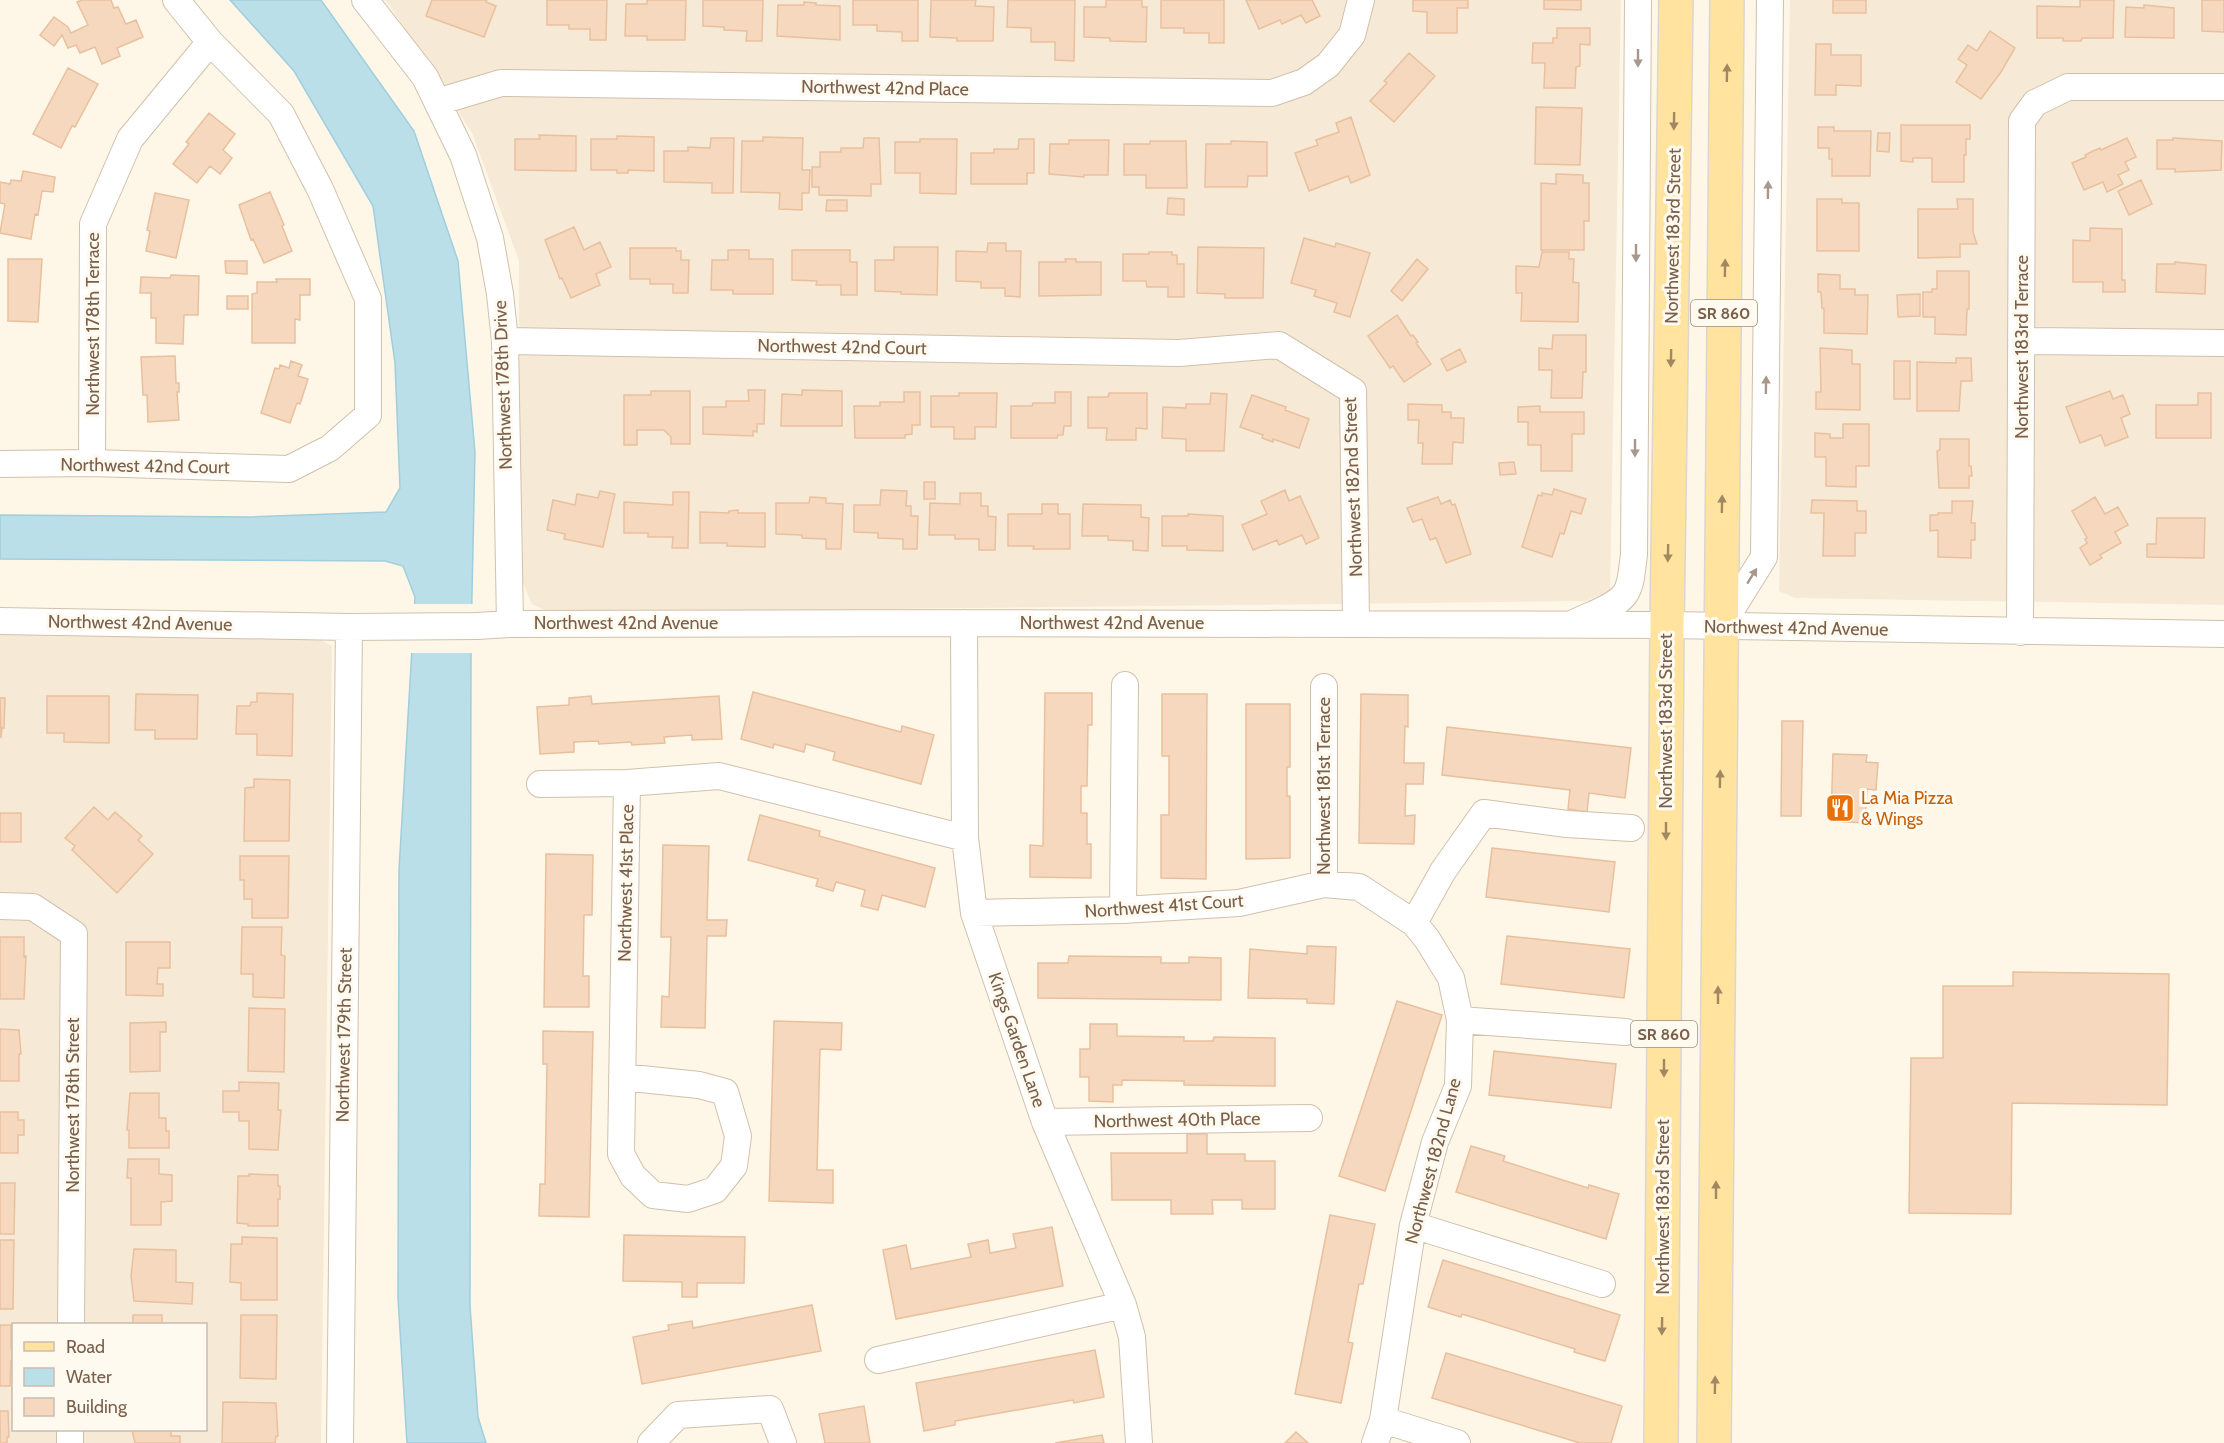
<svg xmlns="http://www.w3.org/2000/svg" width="2224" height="1443" font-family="Cabin,sans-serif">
	<rect width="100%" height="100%" fill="#fef7e8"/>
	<path fill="#f6ead6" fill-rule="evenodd" d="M386,0H1621L1610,592L1585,601L551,613L532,604L519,574V261L472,133Z
		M1790,0H2224V605L1795,598L1779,591Z
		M0,634L314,636L332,646L321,1443H0ZM14,1324H206V1430H14Z"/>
	<path fill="#bbdfe9" stroke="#a0cedc" stroke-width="1.5" d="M230,0H321L414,131L458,261L475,452L471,642L470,1306L478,1417L486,1443H407L398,1298L399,870L415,597L403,566L385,561L0,559V515L249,517L386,512L400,488L395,363L373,206L294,71Z"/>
	<path fill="#fef7e8" d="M411,604H475L474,653H409Z"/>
	<path fill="#f5d8be" stroke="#e9c09d" stroke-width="1.5" d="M82,0H111L114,8L118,7L126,24L136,20L143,37L117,48L120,56L102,64L95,47L80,53L76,45L68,48L62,35L54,46L40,35L54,17L68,27L71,33L88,25L77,2Z
		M432,0H487L486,2L496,6L484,37L426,16Z
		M547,0H607L606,40H590V29H569V25H547Z
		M647,0H686L685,40H647V36H625L626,4H647Z
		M703,0H763L762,41H746L747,31L724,30V27L703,26Z
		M853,0H918V41H902V32L877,31V25H853Z
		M931,0H976L975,6L994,7L993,41H957V38L930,37Z
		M1008,0H1075L1074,61L1055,60V42H1031V28L1007,27Z
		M1106,0H1142V7H1147L1146,42L1110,41V38L1084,37V7H1106Z
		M1161,0H1224V43H1209V33H1184V28H1161Z
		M1246,0H1312L1320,16L1306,23L1301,15L1282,24L1280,20L1259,29Z
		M1413,0H1468V8H1457V33H1427V12L1413,11Z
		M1544,0H1581V10L1544,9Z
		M1833,0H1866V13H1833Z
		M2080,0H2114L2113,38H2082L2081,41H2063V38H2037V6L2080,7Z
		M2202,0H2224V32L2202,31Z
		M804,2L816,3V5L840,6V40L777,36L778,5H804Z
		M2144,5L2174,8V38L2125,37L2126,7L2144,8Z
		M1557,28H1590V45L1580,44V66L1576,67L1575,88H1544L1545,63H1532L1533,43H1553V38H1557Z
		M1990,31L2015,48L2001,72L1981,99L1956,82L1967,65L1958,59L1968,45L1977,51Z
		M1816,44H1831V55H1861V86L1836,85V95H1815Z
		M1409,53L1435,76L1394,122L1370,101L1387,83L1384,81Z
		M68,68L98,84L75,127L72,126L61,148L33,134Z
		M1536,107L1582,108L1580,165L1535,164Z
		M209,113L235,134L223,150L232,158L220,174L210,166L197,183L173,164L189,144L186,142Z
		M1351,117L1370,175L1351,183L1348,176L1309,191L1295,153L1318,145L1316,140L1339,132L1336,123Z
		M1901,125H1970V139H1966V155H1964V182H1932V158H1913V162L1901,161Z
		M1818,127H1834V131H1871L1870,176H1832V159H1829V148H1818Z
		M1878,133H1890L1889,152L1877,151Z
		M539,135L576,136V171L515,170V139H540Z
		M617,136L654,137V171L628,170V173H617V170H591V139H617Z
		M763,137L803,138L802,170H810L809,193H802V210L779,209L780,193L741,192L742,141H763Z
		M711,138H734L733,193H712V183L664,182V151H688V147L710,148Z
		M864,138H879L881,184H871V196L819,195V187H812V167H820V152H841V148H863Z
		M2127,138L2136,157L2125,162L2129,170L2118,175L2123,184L2107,192L2103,182L2084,190L2072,163L2086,157L2085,155L2093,151L2100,148L2101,150Z
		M2173,138L2222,141L2221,170L2175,172V169H2157V140H2173Z
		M920,139H957L956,194L920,193V173H895V142H920Z
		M1019,139H1034V173H1027V184H971V153H994V149H1018Z
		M1069,140H1109L1108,175H1084V177L1049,174L1050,144H1069Z
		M1150,141H1186L1187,188H1146V175H1124V144H1150Z
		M1231,141L1267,142V176H1248L1247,187H1205L1206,144H1231Z
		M23,171L55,177L53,192L42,191L38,215L35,214L31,239L0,233L5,204L0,203V182L10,184L11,180L21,181Z
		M1556,174L1583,175V183H1589V221H1584V250H1541V183L1556,184Z
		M2141,180L2152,204L2129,215L2118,191Z
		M270,192L284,225L282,226L292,251L264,263L253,239L251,240L239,205Z
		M155,193L189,200L176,258L146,251L150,231L147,230Z
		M1168,198L1184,199V215L1167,214Z
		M1817,199H1842V203H1859V251H1817Z
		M1957,199H1973V232L1977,244H1960V257L1918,258V209H1958Z
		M827,200H847V211H826Z
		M574,227L584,250L600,242L611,267L596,274L600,285L571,298L562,278L560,279L545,240Z
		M2090,228L2122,229V280H2125V292H2103V282H2073V240L2090,241Z
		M1304,238L1335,247L1336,243L1370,253L1350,317L1334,312L1337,303L1314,296L1316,290L1291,283Z
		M988,243H1006V251H1021L1020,297L1005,296V288H981V282L956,281V251L987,252Z
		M894,247H938L937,295L901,294V292L875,291V260H894Z
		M1198,247L1264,248L1263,298H1225V294L1197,293Z
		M630,248H676V251H681V260H689L688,293H673V284H650V279H630Z
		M728,250H749V259H773V294H733V290H711L712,260H728Z
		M792,250H850V262H857V295H841V285H816L817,281L792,280Z
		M1149,252H1172V255H1177V264H1184V297H1168V287H1147L1146,281H1123V254H1149Z
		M1542,252H1569V259H1574L1573,282L1579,283L1578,322L1521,321L1522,293H1516V266L1539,267Z
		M8,259H42L38,322L8,321Z
		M1065,259H1076V262H1101V295L1039,296V262H1066Z
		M1417,259L1428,269L1402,301L1391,291Z
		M225,261H247V274L226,273Z
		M2175,262L2206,265L2205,294L2156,292L2157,264H2175Z
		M1937,271H1969V309H1967L1966,335L1935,334V317H1923V292H1932V289H1937Z
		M1818,274L1840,275V289H1855V295H1868L1867,334L1824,333V309L1822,308L1821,292H1818Z
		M171,275L199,276L198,315H184L183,344L156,343V318H151V293H140L141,277L170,278Z
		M276,279H310V295H300V320L295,319V343H252V294L257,293V282H277Z
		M1920,294V316L1898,317L1897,295Z
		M227,296H248V309H227Z
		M1397,315L1411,336L1413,335L1418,342L1416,343L1431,364L1404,382L1393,366L1390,368L1368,336Z
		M1553,335H1586V372H1583L1582,398H1551L1552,370H1539V348L1552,349Z
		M1820,348L1852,350V364H1860V410L1816,409V392H1821Z
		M1460,349L1466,362L1447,371L1441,359Z
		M175,356L176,383H179V392H177L179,420L148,422L147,395H143L141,357Z
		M1956,358H1971L1972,381H1961L1959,411H1917V362L1956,363Z
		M291,361L302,365L298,376L308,379L300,404L297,403L290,423L261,413L275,368L279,369L280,365L289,368Z
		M1894,361H1910V399H1894Z
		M748,390H765L764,424H757V432L753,431V436L703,434V407H726V401H749Z
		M802,390L842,391V426H781L782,394L802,395Z
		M651,391H690V444H671V437L664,430H637V445H624V395H651Z
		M2110,391L2113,399L2123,395L2130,414L2121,418L2128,437L2105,446L2101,435L2080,443L2066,407Z
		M904,392H920V425H912V434L905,435V438H855L854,406H880V402H904Z
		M1055,392H1071V426H1064L1063,435H1058L1057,438H1011V406H1032L1033,403H1055Z
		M959,393H997L996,427H975V439H954V427H931V396H959Z
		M1109,393H1147V429L1136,428V440H1106L1107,428H1088V397H1108Z
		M1211,393L1227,394L1224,451H1186V439L1162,438L1163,407L1186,408V404H1210Z
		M2198,393H2211V438H2156V405H2198Z
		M1252,395L1286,407L1285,410L1309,419L1299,448L1273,439V442L1262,438L1263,435L1240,427Z
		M1408,404L1442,405V412H1451V418H1464L1463,443L1453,442L1452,464H1422L1423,443H1418L1419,420H1408Z
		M1540,406V412H1584V434H1572V471H1541V445H1528V422H1518V407Z
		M1843,424H1869V466H1856V487L1826,486V457H1815V433L1830,434V438H1843Z
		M1940,439H1969V466H1971L1972,476H1969V488H1939L1937,451L1940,450Z
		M1514,462L1516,474L1500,475L1499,463Z
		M924,482H935V499H924Z
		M1554,489L1586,499L1581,514L1571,511L1564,534L1560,533L1552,557L1522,547L1538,495L1542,496V493L1552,495Z
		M881,490L907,491L906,506H911V516H918L917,549H903V539L878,538V533L854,532V505H880Z
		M1285,490L1289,501L1300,496L1319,538L1306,544L1302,535L1279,545L1277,540L1253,550L1242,525L1267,514L1261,501Z
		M600,491L615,494L603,547L564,539L565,534L547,530L553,500L575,505L577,494L598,498Z
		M673,492H689L688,548H672L673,537H648V533H624V502L673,505Z
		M960,493H981V506H988V516L996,517L995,550H979V539H955V535H929L930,503L960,504Z
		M810,497L826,498V503L843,504L841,549H826V539L802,538V535L776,534V503H809Z
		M1438,497L1441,504L1450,500L1452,505L1455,504L1471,554L1446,563L1436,538L1430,540L1422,519L1413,522L1407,508Z
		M2095,497L2105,514L2118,507L2128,525L2115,532L2121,543L2100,555L2102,558L2090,565L2080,548L2087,543L2085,539L2087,538L2072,511Z
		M1812,500L1857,501V511H1866V533H1855V556H1823L1824,513H1811Z
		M1952,501H1973L1971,523H1975V540H1971V558L1938,557V530L1930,531V515H1938V513H1952Z
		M1042,504H1058V514H1070V549H1033L1034,546H1008V514H1042Z
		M1083,504L1141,505V517L1149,518L1148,551L1133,550V541L1108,540V536H1082Z
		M738,510V513H765V547L727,546V543H700V512L729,513V511Z
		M1188,514L1223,516V551L1187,550V546H1162V516H1188Z
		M2157,518H2205L2204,558L2147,557V544H2156Z
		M753,692L901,732L902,726L934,735L921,784L833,760L835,752L806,744L804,752L774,744L773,748L741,739Z
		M257,693L293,694L292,756L257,755V734H236L237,706H250L251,702H257Z
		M1045,693H1092V725H1088L1087,786H1081V813H1087V844H1091V878L1030,877V845L1043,846Z
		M136,694L198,695L197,739H155V730H135Z
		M1162,694H1207L1206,879L1161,878V815H1169V756H1162Z
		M1361,694L1408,695V727L1405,726L1404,763H1424L1423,784H1406L1405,816L1415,815L1414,844L1359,843Z
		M47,696H109V743L64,742V733H47Z
		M591,696L592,704L719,696L722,739L692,740V735L664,737L665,743L632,745L631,742L599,744L598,741L574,742V752L540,754L537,707L569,705V698Z
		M0,698H5L4,728H2L1,738Z
		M1246,704H1290V767H1287V796H1290V858L1246,859Z
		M1782,721H1803L1801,816H1781Z
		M1447,727L1631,748L1625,798L1589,793L1587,812L1568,809L1570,790L1442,775Z
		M1833,754L1867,755L1866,762L1878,763L1876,790L1867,789L1865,823L1831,821Z
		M254,779L290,780L289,841H244L245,788L254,787Z
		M94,807L108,820L115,812L142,836L138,840L153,854L117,893L72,850L75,846L65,838Z
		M0,813H21V842H0Z
		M760,815L820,831L819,836L935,868L925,907L882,895L878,910L861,906L865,890L836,882L833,891L816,886L818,879L748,860Z
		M663,845L709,846L707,920H727L726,936H707L705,1028L661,1027L662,996L669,997L671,937H661Z
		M1492,848L1615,862L1609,912L1486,897Z
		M546,854L593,855L592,915H584L583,976H589V1007H544Z
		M240,856H289L288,918H252V899H244V880H240Z
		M242,927H282L281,955L285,956L284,998L253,997V974H241Z
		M1507,936L1630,949L1624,998L1501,984Z
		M0,937H24V957L26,956L24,999H0Z
		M126,942H170V968H158L157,984H163V996L126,995Z
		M1307,946L1336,947L1334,1004L1307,1003V999L1248,998L1250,949L1307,954Z
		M1069,956L1161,957V963H1189V957L1221,958V1000L1038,998V963H1068Z
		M2013,972L2169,974L2167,1105L2012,1103L2011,1214L1909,1213L1911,1058H1943V986H2013Z
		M1397,1001L1442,1015L1385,1191L1339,1176Z
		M249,1008L285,1009L284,1072L248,1071Z
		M774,1021L842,1023L841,1050L820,1049L817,1170H833V1203L769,1201Z
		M166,1022V1032H160V1071L130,1072V1023Z
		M1090,1024H1117V1036L1184,1037V1041H1213L1214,1037L1275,1038V1086L1184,1085V1081L1122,1080V1085H1113V1102L1089,1101V1077H1080V1049H1090Z
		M0,1029L19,1030L21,1054H19V1081H0Z
		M543,1031L593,1032L589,1217L539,1216L540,1184H545L547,1064H543Z
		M1494,1051L1616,1064L1611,1108L1489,1095Z
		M239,1082L279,1083L278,1110H281L278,1150L249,1149V1121H239V1112H223V1091H239Z
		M130,1093H159V1118H166V1131H169V1148H129V1130H127Z
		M0,1112H18V1120H24V1135H18V1153H0Z
		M1187,1134H1207V1154H1245V1161H1275V1209H1242V1200H1212L1213,1214H1171V1200H1112L1111,1153H1187Z
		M1471,1146L1505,1156L1503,1161L1588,1188L1589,1185L1619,1194L1606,1239L1456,1192Z
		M128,1159H159V1174L172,1175V1201L161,1202V1225H131V1178H127Z
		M249,1174L278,1175V1186H280V1199H278V1226H248V1224L237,1223L238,1176H249Z
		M0,1183H15L14,1234H0Z
		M1330,1215L1375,1224L1363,1284H1359L1348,1342L1353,1343L1341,1403L1295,1394Z
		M1052,1227L1063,1286L896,1319L883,1250L906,1245L911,1269L971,1257L968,1244L988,1240L990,1253L1016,1248L1013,1234Z
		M624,1235L745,1237L744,1283H697V1297H682V1282L623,1281Z
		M242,1237L277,1238V1300H241V1283L230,1282L231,1244H242Z
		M0,1240H14L13,1309H0Z
		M134,1249L176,1250V1282L193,1283L192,1304L134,1301L131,1276Z
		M1443,1260L1620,1315L1605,1361L1574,1352L1575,1349L1462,1314L1461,1317L1428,1307Z
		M812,1305L821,1351L642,1384L633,1337L669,1330L668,1325L692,1321L693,1328Z
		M133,1315H162V1324H133Z
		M241,1315H277L276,1379L240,1378Z
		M0,1325H11V1348H14V1361H11L10,1386H0Z
		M1095,1350L1104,1397L1074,1403L1073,1400L955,1421V1425L924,1431L916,1383Z
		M1446,1353L1622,1406L1611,1443H1580L1432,1398Z
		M223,1402L276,1403L278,1436H276L275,1443H222Z
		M864,1406L870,1443H825L819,1414Z
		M0,1411H8L9,1437H7V1443H0Z
		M132,1430H171V1436H180V1443H135Z
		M1296,1432L1308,1443H1285Z
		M1102,1435L1104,1443H1055Z"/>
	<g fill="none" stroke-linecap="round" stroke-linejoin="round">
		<g stroke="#d1c0ac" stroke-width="28">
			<path id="minor" d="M365,0L425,77L463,155L490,238L500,294L505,341L510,624
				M437,102L501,83L1272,93L1304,82L1328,65L1352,35L1361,0
				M505,341L1179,353L1279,345L1353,391L1356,624
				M2022,341L2224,343
				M92,463L93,224L130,139L210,42
				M0,464L92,463L289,469L330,448L368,415V299L320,189L281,114L210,42L176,0
				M0,621L349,627L477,626L510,624L964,623L1667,625L2224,634
				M964,623L965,838L974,913L1045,1122L1123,1305L1132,1337L1139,1443
				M1574,623C1589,615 1615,608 1625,594C1632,584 1632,567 1634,555L1638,0
				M1721,626L1764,557L1770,0
				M2020,632L2022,121L2035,103L2068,87H2224
				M1324,687V884
				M540,784L627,783
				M0,906L33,907L74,934L71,1324
				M1123,910L1125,685
				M974,913L1123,910L1239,903L1324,884L1359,887L1414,923L1427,939L1451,978L1460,1020L1458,1086L1435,1142L1413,1225L1383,1420L1375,1443
				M1414,923L1443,871L1484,813L1567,824L1631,828
				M1460,1020L1626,1032
				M622,1077L699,1085L725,1092L738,1136L734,1166L715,1190L688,1199L653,1195L633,1176L621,1154L627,783L719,776L965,838
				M1045,1122L1309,1118
				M1413,1225L1602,1284
				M878,1360L1123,1305
				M1383,1420L1457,1443
				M70,1443V1430
				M340,1443L349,627
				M651,1443L678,1415L770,1409L783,1443"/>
		</g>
		<g stroke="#dcd5d0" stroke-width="36">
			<path id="major" d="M1661,1443L1667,625L1676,0
				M1714,1443L1727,0"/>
		</g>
		<use href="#minor" stroke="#fff" stroke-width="26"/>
		<use href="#major" stroke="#ffe39e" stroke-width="33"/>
	</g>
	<defs><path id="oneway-solid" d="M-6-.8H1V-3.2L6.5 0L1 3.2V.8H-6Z" transform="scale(1.5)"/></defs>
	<g fill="#a99789">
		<use href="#oneway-solid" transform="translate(1638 58) rotate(90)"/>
		<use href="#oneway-solid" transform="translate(1768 190) rotate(-89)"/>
		<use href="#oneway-solid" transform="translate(1636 253) rotate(90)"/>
		<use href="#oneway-solid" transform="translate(1766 385) rotate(-89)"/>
		<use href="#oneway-solid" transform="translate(1635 448) rotate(90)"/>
		<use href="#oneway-solid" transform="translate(1752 576) rotate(-58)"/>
	</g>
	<g fill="#a28763">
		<use href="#oneway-solid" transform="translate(1727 73) rotate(-89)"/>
		<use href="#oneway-solid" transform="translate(1674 121) rotate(91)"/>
		<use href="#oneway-solid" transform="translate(1725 268) rotate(-89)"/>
		<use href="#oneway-solid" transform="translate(1671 358) rotate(91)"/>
		<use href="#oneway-solid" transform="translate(1722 504) rotate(-89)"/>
		<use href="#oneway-solid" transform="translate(1668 553) rotate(91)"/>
		<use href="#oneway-solid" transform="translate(1720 779) rotate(-89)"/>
		<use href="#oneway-solid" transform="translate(1666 831) rotate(90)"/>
		<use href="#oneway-solid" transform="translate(1718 995) rotate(-90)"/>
		<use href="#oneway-solid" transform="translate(1664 1068) rotate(90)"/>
		<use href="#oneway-solid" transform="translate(1716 1190) rotate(-90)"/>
		<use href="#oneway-solid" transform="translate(1662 1326) rotate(91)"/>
		<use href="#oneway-solid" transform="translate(1715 1385) rotate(-89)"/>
	</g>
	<defs>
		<g id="restaurant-square" transform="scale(1.5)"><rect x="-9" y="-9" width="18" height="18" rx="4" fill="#e8710a" stroke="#fffaf0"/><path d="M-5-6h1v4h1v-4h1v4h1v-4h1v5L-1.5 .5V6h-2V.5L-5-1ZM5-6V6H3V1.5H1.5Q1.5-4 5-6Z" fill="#fff"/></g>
	</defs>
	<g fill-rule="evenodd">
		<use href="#restaurant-square" x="1840" y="808"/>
	</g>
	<g text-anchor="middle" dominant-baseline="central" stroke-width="6" stroke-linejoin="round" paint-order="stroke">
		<g fill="#fffaf0" stroke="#a28e7c" stroke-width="1.5">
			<rect x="1691" y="300" width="66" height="26" rx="4.5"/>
			<rect x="1631" y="1021" width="66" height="26" rx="4.5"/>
		</g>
		<g font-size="16" font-weight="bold" fill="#7a5f4a">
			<text x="1724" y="313">SR 860</text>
			<text x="1664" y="1034">SR 860</text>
		</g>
		<g font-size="18" fill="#7a5f4a" stroke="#fffaf0">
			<text transform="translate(885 88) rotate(1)">Northwest 42nd Place</text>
			<text transform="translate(1673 236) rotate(-89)">Northwest 183rd Street</text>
			<text transform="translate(93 324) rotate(-90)">Northwest 178th Terrace</text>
			<text transform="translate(842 347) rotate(1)">Northwest 42nd Court</text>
			<text transform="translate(2022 347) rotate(-90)">Northwest 183rd Terrace</text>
			<text transform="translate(503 385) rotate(-92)">Northwest 178th Drive</text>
			<text transform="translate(145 466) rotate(1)">Northwest 42nd Court</text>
			<text transform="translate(1353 487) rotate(-92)">Northwest 182nd Street</text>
			<text transform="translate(140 623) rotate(1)">Northwest 42nd Avenue</text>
			<text x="626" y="623">Northwest 42nd Avenue</text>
			<text x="1112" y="623">Northwest 42nd Avenue</text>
			<text transform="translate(1796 628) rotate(1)">Northwest 42nd Avenue</text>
			<text transform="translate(1666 721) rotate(-90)">Northwest 183rd Street</text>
			<text transform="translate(1324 786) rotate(-90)">Northwest 181st Terrace</text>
			<text transform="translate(626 883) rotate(-89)">Northwest 41st Place</text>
			<text transform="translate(1164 906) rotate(-4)">Northwest 41st Court</text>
			<text transform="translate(344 1035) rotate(-89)">Northwest 179th Street</text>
			<text transform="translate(1017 1040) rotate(71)">Kings Garden Lane</text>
			<text transform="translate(73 1105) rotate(-90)">Northwest 178th Street</text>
			<text transform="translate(1177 1120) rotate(-1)">Northwest 40th Place</text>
			<text transform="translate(1433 1161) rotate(-75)">Northwest 182nd Lane</text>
			<text transform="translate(1663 1207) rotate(-90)">Northwest 183rd Street</text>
		</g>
		<g font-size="18" fill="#c56008" stroke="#fffaf0" text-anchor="start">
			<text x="1861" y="798">La Mia Pizza<tspan x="1861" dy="21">&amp; Wings</tspan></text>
		</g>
	</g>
	<rect x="12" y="1323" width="195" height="108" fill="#fffaf0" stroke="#cabcae" stroke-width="1.5"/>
	<rect x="24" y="1342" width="30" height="9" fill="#ffe39e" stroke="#cabcae" stroke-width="1.5"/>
	<text x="66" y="1353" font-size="18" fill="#7a5f4a">Road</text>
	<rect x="24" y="1368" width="30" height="18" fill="#bbdfe9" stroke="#cabcae" stroke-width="1.5"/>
	<text x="66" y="1383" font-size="18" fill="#7a5f4a">Water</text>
	<rect x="24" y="1398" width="30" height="18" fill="#f5d8be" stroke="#cabcae" stroke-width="1.5"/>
	<text x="66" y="1413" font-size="18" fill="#7a5f4a">Building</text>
</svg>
